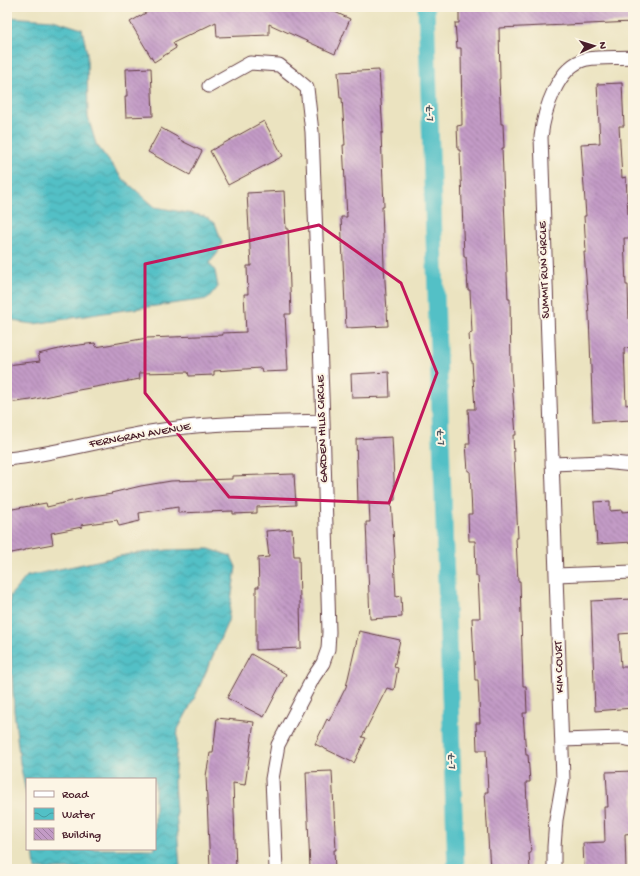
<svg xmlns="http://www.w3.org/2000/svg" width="640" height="876" font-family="'Gochi Hand',sans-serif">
	<defs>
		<pattern id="water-waves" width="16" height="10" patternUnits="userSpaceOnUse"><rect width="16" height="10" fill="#52c0c6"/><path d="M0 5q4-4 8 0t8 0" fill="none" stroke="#469ba1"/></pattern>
		<pattern id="building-back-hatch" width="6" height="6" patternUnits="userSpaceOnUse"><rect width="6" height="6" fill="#c39bc6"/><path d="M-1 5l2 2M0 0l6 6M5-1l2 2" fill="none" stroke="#a07ea1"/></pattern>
	</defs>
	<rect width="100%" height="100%" fill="#fcf5e5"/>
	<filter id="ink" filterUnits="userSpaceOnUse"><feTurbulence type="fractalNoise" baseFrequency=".025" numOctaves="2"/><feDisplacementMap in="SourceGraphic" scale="8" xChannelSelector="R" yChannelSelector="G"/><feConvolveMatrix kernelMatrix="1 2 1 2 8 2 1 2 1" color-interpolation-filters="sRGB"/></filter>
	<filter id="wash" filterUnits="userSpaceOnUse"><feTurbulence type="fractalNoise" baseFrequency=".012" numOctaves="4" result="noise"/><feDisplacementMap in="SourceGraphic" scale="16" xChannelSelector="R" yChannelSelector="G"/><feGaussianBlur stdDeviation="0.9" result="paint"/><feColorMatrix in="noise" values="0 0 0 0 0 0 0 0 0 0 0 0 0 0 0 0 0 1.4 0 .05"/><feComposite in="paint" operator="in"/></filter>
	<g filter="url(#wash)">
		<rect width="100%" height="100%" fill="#ebe3c0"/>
		<path fill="url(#water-waves)" stroke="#4e7078" d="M7,17L53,20L82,29L87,53L88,117L96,144L122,178L155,207L204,216L215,223L222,243L217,254L209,263L215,271L218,287L208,299L110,312L34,324L18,322L10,318L7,311Z
			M209,549L231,556L236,567L228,621L195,697L178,729L174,782L180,869H35L33,849H155V779H27V798L20,763L14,711L9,622L10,596L27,576L130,554L168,550Z"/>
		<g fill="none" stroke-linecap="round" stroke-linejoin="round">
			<path stroke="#52c0c6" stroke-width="17" d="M426,7L456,869"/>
		</g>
		<g id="blocks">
			<path fill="url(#building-back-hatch)" d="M156,7H324L350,19L335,54L269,24V35L217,37L216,22L173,43L176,48L154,62L130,22Z
				M459,7H633V22L499,28L500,79H499L501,124H503L504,148H502L508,299H510L511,370L516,435H513L518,538H516L518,581H520L523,686H526L527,713H523L526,755H528L530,782H526L528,825H529L531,853H529L530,869H490L485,792H488L486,750H477L476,723H480L478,680H475L472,618H480L478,576H476L475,541H469L468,514H472L470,471H468L466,444H470L468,409H475L472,361H471L469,334L472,333L470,290H468L466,257H464L460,150H458L457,126L462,125L461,48H457L455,23H459Z
				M151,68L153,116L126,117L125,96H127L126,69Z
				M379,70L383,133H381L384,207H382L384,266L388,326L346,328L341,217H347L343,145H345L342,98H340L338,72Z
				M622,83L624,126H619L622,178L626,177L628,214H630L632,238H624L626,285H628L629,319H631L633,347L624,348L626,405L633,404V420L593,422L589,315L584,252H586L584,216H586L581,144L600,143L597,84Z
				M264,121L283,156L228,185L210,151Z
				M161,128L179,138L178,139L202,151L190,175L148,152Z
				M284,191L286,229H288L290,287L291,314H285L288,371L262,372L261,368L214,371V375L189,376L188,372L139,373L140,379L73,391L31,400L8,403L7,391V365L40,361L38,354L72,346L95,343L96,347L147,338L223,335L222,333L246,332L244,294H248L247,266H251L247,193Z
				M389,372L390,397L352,398L351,374Z
				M392,437L395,500L391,501L395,558L394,559L396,597L401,596L402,617L370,619L366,522H370L369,501L358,502L356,439Z
				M294,474L296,505L257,507V513L233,514V511L178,513V507L139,513L140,521L119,526L117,520L81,525L82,527L51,533L53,544L26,549V550L7,554V510L46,503L47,507L84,498L112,494L111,493L141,486L171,481L232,479V476Z
				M610,501V511L622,510V512L633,511V542L597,544L594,502Z
				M292,529L294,556H299L301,648L256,650V587H259L258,558L269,557L266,531Z
				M633,599V633L619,634L621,667H633V708L595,711L591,601Z
				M359,631L400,640L394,667L398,668L394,690L387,688L362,737L366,738L354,763L315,744L327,719L329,721L346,687Z
				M251,654L286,674L264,717L227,698Z
				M217,718L254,722L245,785L233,783L236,869H210L206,776L210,753H213Z
				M332,771L336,850H334L335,869H310L306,772Z
				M633,771V833L625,834L626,868L584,869L583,843L605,842L604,807H608L606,772Z"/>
		</g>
	</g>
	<g filter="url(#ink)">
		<use href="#blocks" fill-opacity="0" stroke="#623c41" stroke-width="1"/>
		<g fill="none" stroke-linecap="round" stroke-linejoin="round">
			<g stroke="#623c41" stroke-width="15">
				<path id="street" d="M209,86L250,63L279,65L293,76L307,88L312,132L323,421L329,632L328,649L323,663L313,678L278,745L272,779L276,869
					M7,459C55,454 102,440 150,432C206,422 266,423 323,421
					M552,464L604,462L633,465
					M556,575L633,572
					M562,740L622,738L633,740
					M554,869V847L556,820L563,780L541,137C544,112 557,65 587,59C601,57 618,58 633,57"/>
			</g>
			<use href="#street" stroke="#fff" stroke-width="13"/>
		</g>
	</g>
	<path fill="none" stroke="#c2185b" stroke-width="3" stroke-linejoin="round" d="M319,225L401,283L437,373L389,503L229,497L145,393V264Z"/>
	<g text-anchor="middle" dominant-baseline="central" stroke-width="4" stroke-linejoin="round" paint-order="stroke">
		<g font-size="12" fill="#4a1f2b" stroke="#fcf5e5">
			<text transform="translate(545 270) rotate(-92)">SUMMIT RUN CIRCLE</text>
			<text transform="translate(323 429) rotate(-92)">GARDEN HILLS CIRCLE</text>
			<text transform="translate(140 436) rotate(-10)">FERNGRAN AVENUE</text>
			<text transform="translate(560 667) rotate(-92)">KIM COURT</text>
		</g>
		<g font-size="13" font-style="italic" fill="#4d5761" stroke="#fcf5e5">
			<text transform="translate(430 114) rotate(-92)">L-7</text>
			<text transform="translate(441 438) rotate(-92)">L-7</text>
			<text transform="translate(452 762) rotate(-92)">L-7</text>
		</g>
	</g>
	<rect width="640" height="876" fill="none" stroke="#fcf5e5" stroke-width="24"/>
	<rect x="26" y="778" width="130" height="72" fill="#fcf5e5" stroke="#b59f9b"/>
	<rect x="34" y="791" width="20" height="6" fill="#ffffff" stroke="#b59f9b"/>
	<text x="62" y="798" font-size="12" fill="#4a1f2b">Road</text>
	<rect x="34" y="808" width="20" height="12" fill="url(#water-waves)" stroke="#b59f9b"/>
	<text x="62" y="818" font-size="12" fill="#4a1f2b">Water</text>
	<rect x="34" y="828" width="20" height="12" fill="url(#building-back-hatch)" stroke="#b59f9b"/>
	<text x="62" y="838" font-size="12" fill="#4a1f2b">Building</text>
	<g transform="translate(594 46) rotate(86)" stroke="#fcf5e5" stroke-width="3" paint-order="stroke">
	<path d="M0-3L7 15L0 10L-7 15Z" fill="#4a1f2b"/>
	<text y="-6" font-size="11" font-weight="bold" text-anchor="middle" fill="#4a1f2b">N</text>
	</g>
</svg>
